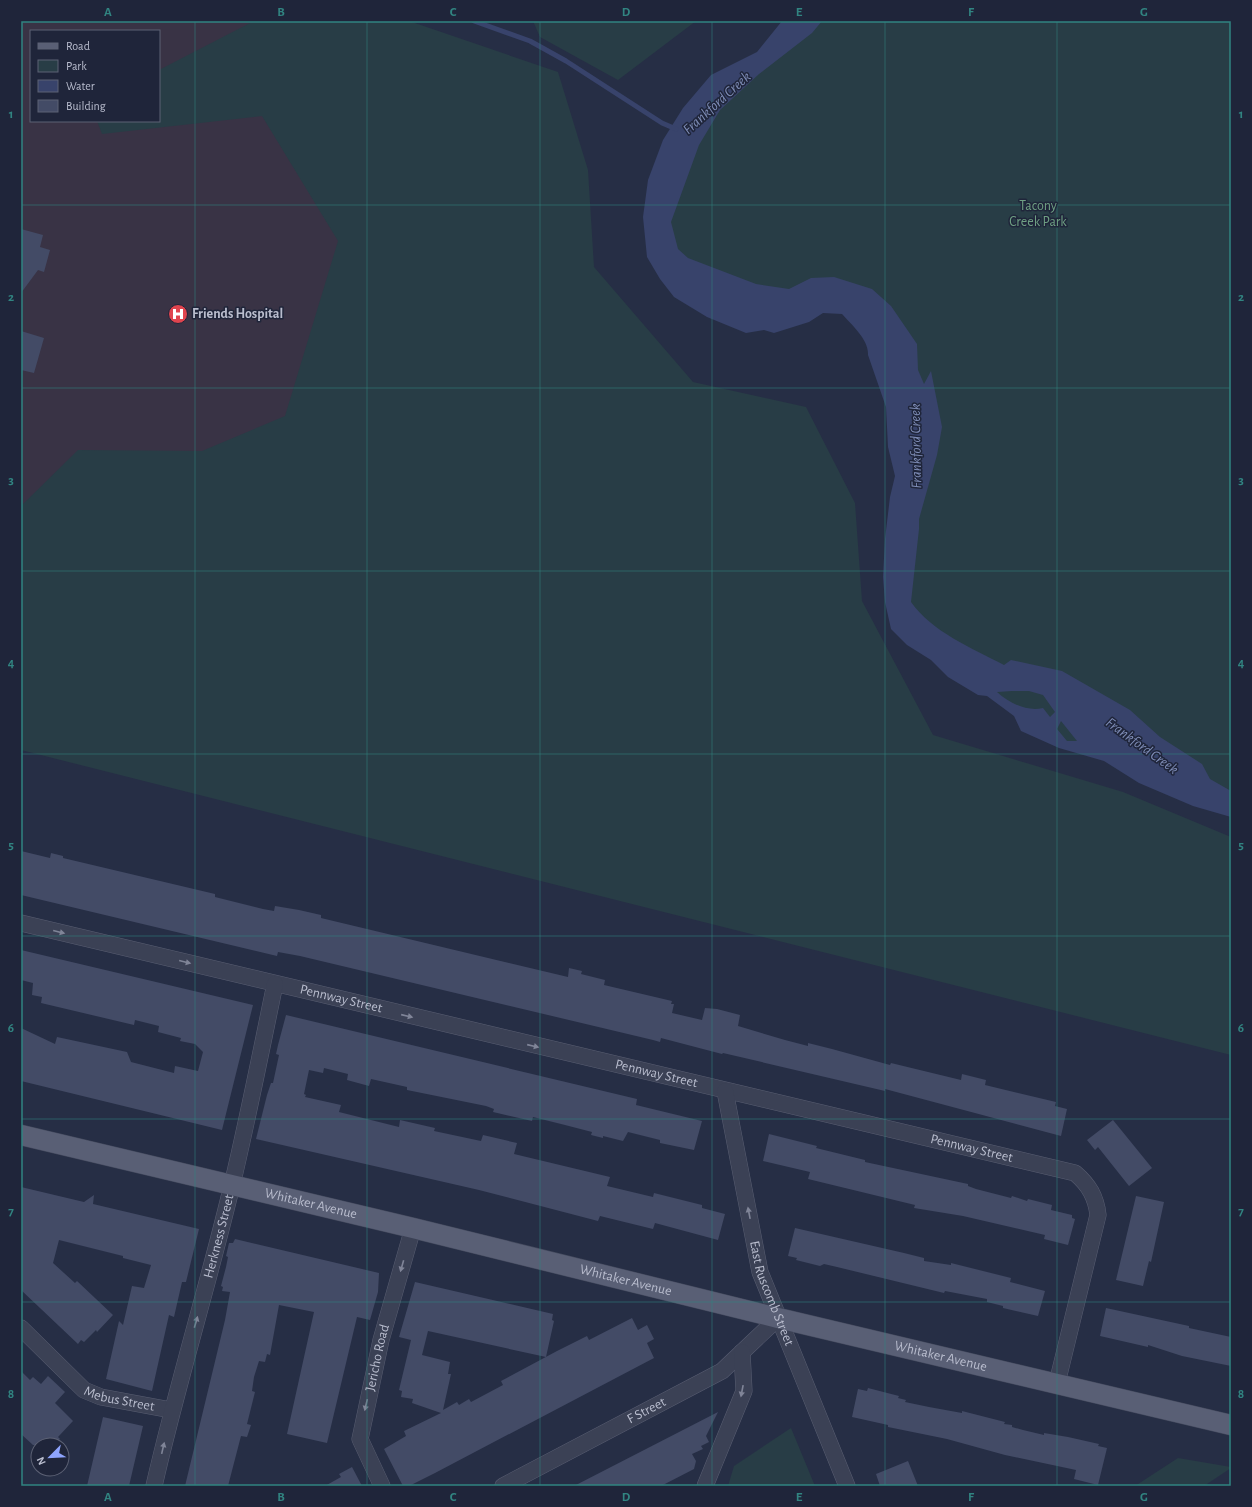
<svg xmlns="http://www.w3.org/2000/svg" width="1252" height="1507" font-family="'Alegreya Sans',sans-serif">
	<rect width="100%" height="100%" fill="#262e45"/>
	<path fill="#393345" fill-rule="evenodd" d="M21,21H379V209L292,419L21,636ZM31,31H159V121H31Z"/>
	<path fill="#283d46" d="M272,21H409L558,72L588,170L594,267L693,382L806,407L855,503L862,601L933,735L1123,792L1231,837V1055L21,750V506L78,450L202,451L285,416L338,241L262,116L102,134L97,121H159V70L250,23Z
		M533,21H696L618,80L540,37Z
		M792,21H1231V814L1053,739L897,622L908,437L846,288L705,304L658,249L662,160Z
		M791,1428L815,1486H728L734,1466Z
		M1178,1458L1231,1467V1468L1204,1486H1135Z"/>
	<path fill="#38436b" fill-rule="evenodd" d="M782,21H822L812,33L759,74L720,110L699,145L671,222L678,249L688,258L756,284L789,289L811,278L834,277L872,289L891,306L917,344L918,370L924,384L931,371L942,427L937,455L919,519V529L911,602C932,632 972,648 1004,665L1011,660L1062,671L1130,710L1160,737L1202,764L1210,779L1231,791V817L1193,806L1139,783L1104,761L1059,748L1021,731L1014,716L987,696L978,695L948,677L931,660L907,645L891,629L885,602L883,577L885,539L890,497L895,476L888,447L886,407L868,355C869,340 852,325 842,314L823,313L809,322L774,333L764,330L746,333L707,317L674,297L660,279L647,257L643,217L648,180L663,140L683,108L711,75L757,52ZM1012,691H1029L1043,695L1055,712L1050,717L1043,708C1027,712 1009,703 997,692ZM1061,721L1077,741H1067L1057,729Z"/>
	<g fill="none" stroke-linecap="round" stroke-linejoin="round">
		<path stroke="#38436b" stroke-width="5" d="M474,21L530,41L566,61L662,123L676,129"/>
	</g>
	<path fill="#434b66" d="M21,229L43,235L40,247L50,250L44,272L38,270L21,293Z
		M21,331L44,338L34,373L21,370Z
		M21,851L50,858L51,853L63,856V858L215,894V897L263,909L274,911L275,906L299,910L321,915V918L568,977L569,968L582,971L581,974L605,980L604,985L672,1001L671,1004H674L672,1013L702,1020L705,1008L717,1009L740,1015L738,1026L785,1040L808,1046V1043L832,1049L890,1065L891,1063L961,1080L962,1074L986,1080L985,1085L1056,1102L1055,1106L1067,1109L1061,1136L885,1089V1091L723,1053L722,1054L661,1038L660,1042L653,1040L300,956L278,952L277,956L21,895Z
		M21,950L253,1005L222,1130L21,1081V1028L55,1044L57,1037L127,1052L131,1062L174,1073L175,1066L198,1071L203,1052L195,1044L180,1041L181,1038L158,1032L159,1026L135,1020L134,1025L41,1003L42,997L32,995L33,983L21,980Z
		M286,1015L637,1099L636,1105L702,1121L694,1150L660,1143V1140L628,1132L623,1141L603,1136V1138L591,1135L592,1132L565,1125L533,1117L532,1121L493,1112L494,1109L486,1106L407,1090V1087L371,1079L369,1086L347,1080L348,1074L324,1068L323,1073L309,1070L304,1094L306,1095L305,1097L341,1105L339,1112L399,1127L400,1120L435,1128L434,1131L481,1141L483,1135L517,1143L514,1154L610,1177L607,1186L653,1197L654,1193L702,1205V1208L725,1214L718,1240L655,1223L653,1229L600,1216L598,1221L479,1190L256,1139L267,1095L271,1083H273L279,1055L276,1054L278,1045Z
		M1113,1120L1152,1168L1129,1186L1098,1147L1095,1150L1087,1140Z
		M769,1134L817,1146L816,1148L865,1160V1162L968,1184V1186L976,1189L1011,1198L1012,1196L1027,1201L1028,1199L1052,1205L1051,1210L1072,1215V1218L1075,1219L1068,1245L1044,1239L1045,1235L963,1216L914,1208L915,1205L808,1179L810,1172L763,1161Z
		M21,1187L84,1202L94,1195L93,1204L199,1229L186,1282H182L174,1317L169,1315L152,1391L106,1379L119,1321L123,1325L132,1286L144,1288L151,1265L123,1258V1256L59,1240L53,1263L75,1283L77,1281L113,1315L97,1332L96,1330L84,1342L81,1340L78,1344L21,1290Z
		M1136,1196L1164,1202L1151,1262L1149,1261L1143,1286L1116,1280Z
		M795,1228L904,1253L924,1258V1261L951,1265V1263L1011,1278L1010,1282L1045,1291L1038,1316L1003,1308V1306L987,1302V1299L945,1291L944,1293L837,1267L824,1264L820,1266L796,1260L797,1258L788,1256Z
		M235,1239L379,1273L378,1292L370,1320L357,1317L327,1443L287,1434L314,1312L279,1305L270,1355L267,1354L265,1362L259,1361L254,1377L252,1391L255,1392L247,1424L251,1425L247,1437L241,1436L228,1486H185L225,1320L230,1292L222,1291L223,1287L221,1286L226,1267L228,1257L226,1256L229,1243H233Z
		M415,1282L553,1314L552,1320L554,1321L546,1357L428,1331L422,1355L450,1362L448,1374H451L443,1410L457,1402L459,1405L469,1399L471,1402L503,1385L501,1381L557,1351L587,1336L589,1340L632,1318L638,1330L647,1325L654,1339L647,1343L654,1358L435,1473L409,1486H403L384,1449L406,1436L404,1431L441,1413L412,1403L413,1399L401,1397L402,1391L399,1390L411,1340L399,1337Z
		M1106,1308L1189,1326V1328L1231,1337V1366L1182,1356L1148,1345V1347L1100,1336Z
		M21,1371L30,1380L33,1377L41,1384L48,1376L65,1392L55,1403L73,1421L58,1437L60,1439L54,1445H33L21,1434Z
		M868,1388L899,1396L898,1398L906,1400L905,1402L929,1407L962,1413V1411L1005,1422L1004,1424L1012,1425V1427L1023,1430L1044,1435V1433L1068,1437L1099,1444L1098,1446L1107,1448L1098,1485L1074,1479L1076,1470L1005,1455L947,1439L888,1427V1425L852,1417L858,1389L867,1391Z
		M718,1412L706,1436L709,1442L701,1446L703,1449L692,1454L696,1461L694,1469L661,1486H574Z
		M103,1417L143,1426L129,1486H87Z
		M908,1461L918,1486H880L876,1474Z
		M352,1467L362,1486H325L341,1477L339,1474Z"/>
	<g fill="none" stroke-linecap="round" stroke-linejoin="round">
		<g stroke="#595e72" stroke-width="17">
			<g id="minor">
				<path id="s1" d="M21,923L1075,1173C1089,1185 1096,1197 1098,1215L1057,1383"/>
				<path id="s2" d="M725,1091L760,1272L847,1486"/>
				<path id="s3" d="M21,1328L84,1390L101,1397L171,1410"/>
				<path id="s4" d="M154,1486C177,1385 208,1286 232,1185C248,1118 261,1051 275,984"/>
				<path id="s5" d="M382,1486L360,1439L381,1340L413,1228"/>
				<path id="s6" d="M503,1486L722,1371L778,1318"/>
				<path d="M705,1486L744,1391L742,1352"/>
			</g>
		</g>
		<g stroke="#444a5e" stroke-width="21">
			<g id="major">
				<path id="s7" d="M21,1135L413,1228L778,1318L1231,1425"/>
			</g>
		</g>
		<use href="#minor" stroke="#3b4155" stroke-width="16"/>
		<use href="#major" stroke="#595f75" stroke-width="20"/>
	</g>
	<defs><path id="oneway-solid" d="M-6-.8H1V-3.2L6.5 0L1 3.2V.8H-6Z"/></defs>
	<g fill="#808598">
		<use href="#oneway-solid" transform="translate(59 932) rotate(14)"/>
		<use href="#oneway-solid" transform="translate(185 962) rotate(14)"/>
		<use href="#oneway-solid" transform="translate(407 1016) rotate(13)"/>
		<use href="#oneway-solid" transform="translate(533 1046) rotate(13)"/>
		<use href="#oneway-solid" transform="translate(749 1213) rotate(-101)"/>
		<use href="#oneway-solid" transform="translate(402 1266) rotate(106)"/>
		<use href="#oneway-solid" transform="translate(196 1322) rotate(-74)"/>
		<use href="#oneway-solid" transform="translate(742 1391) rotate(101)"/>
		<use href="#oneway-solid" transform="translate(366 1405) rotate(103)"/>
		<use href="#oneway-solid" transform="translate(163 1448) rotate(-77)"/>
	</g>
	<path fill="none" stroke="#318481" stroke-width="1" stroke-opacity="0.55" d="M195,21V1486M367,21V1486M540,21V1486M712,21V1486M885,21V1486M1057,21V1486M21,205H1231M21,388H1231M21,571H1231M21,754H1231M21,936H1231M21,1119H1231M21,1302H1231"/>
	<defs>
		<g id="hospital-disc" transform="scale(1)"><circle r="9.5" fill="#e0444e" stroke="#1f253a"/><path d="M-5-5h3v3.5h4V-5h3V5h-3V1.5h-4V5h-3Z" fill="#fff"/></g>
	</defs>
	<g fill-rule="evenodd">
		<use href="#hospital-disc" x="178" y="314"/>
	</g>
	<g text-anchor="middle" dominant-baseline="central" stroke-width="3" stroke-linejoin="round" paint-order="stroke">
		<g font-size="14" fill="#6fa083" stroke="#1f253a">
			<text x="1038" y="206">Tacony<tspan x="1038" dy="16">Creek Park</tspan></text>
		</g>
		<g font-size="14" font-weight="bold" fill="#b9bdce" stroke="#1f253a" text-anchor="start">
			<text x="192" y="314">Friends Hospital</text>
		</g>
		<g font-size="14" fill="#b9bdce" stroke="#1f253a">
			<text stroke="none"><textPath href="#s1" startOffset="329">Pennway Street</textPath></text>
			<text stroke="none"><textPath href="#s1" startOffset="653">Pennway Street</textPath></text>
			<text stroke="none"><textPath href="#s1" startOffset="977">Pennway Street</textPath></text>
			<text stroke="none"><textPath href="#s7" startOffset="298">Whitaker Avenue</textPath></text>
			<text stroke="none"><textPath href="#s4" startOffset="258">Herkness Street</textPath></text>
			<text stroke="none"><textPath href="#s7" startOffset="622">Whitaker Avenue</textPath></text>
			<text stroke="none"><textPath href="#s2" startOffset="208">East Ruscomb Street</textPath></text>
			<text stroke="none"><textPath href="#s7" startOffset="946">Whitaker Avenue</textPath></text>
			<text stroke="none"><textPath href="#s5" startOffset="135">Jericho Road</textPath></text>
			<text stroke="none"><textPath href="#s3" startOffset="125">Mebus Street</textPath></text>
			<text stroke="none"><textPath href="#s6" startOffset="162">F Street</textPath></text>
		</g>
		<g font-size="15" font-style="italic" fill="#7e8cb6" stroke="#1f253a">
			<text transform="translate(717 103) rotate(-42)">Frankford Creek</text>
			<text transform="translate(916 446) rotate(-91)">Frankford Creek</text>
			<text transform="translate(1142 746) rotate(36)">Frankford Creek</text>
		</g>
	</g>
	<rect width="1252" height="1507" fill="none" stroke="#1f253a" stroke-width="44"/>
	<rect x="30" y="30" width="130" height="92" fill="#1f253a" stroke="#5d6275"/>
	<rect x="38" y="43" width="20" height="6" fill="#595f75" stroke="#5d6275"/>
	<text x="66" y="50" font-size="12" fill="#b9bdce">Road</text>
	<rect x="38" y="60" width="20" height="12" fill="#283d46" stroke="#5d6275"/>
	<text x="66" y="70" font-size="12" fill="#b9bdce">Park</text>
	<rect x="38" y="80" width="20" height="12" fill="#38436b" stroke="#5d6275"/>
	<text x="66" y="90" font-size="12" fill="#b9bdce">Water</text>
	<rect x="38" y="100" width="20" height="12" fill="#434b66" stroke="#5d6275"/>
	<text x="66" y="110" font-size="12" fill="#b9bdce">Building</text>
	<g transform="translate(50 1457) rotate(246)"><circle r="19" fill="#1f253a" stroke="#5d6275"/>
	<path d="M0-3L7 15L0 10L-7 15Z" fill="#8ea4fd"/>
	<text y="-6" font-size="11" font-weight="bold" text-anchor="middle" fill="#b9bdce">N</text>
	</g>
	<rect x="22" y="22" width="1208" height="1463" fill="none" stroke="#318481" stroke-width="1.5"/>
	<g font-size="13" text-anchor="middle" font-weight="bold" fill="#318481">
		<text x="108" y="16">A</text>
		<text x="281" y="16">B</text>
		<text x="453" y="16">C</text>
		<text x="626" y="16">D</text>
		<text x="799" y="16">E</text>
		<text x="971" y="16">F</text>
		<text x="1144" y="16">G</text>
		<text x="11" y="118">1</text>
		<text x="1241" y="118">1</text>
		<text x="11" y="301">2</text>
		<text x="1241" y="301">2</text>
		<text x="11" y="484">3</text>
		<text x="1241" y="484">3</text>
		<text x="11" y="667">4</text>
		<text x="1241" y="667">4</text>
		<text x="11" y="849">5</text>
		<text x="1241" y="849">5</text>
		<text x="11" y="1032">6</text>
		<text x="1241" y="1032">6</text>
		<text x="11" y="1215">7</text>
		<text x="1241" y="1215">7</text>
		<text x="11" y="1398">8</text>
		<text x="1241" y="1398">8</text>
		<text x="108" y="1501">A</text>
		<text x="281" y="1501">B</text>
		<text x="453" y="1501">C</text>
		<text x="626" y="1501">D</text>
		<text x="799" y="1501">E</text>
		<text x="971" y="1501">F</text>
		<text x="1144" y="1501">G</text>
	</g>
</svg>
